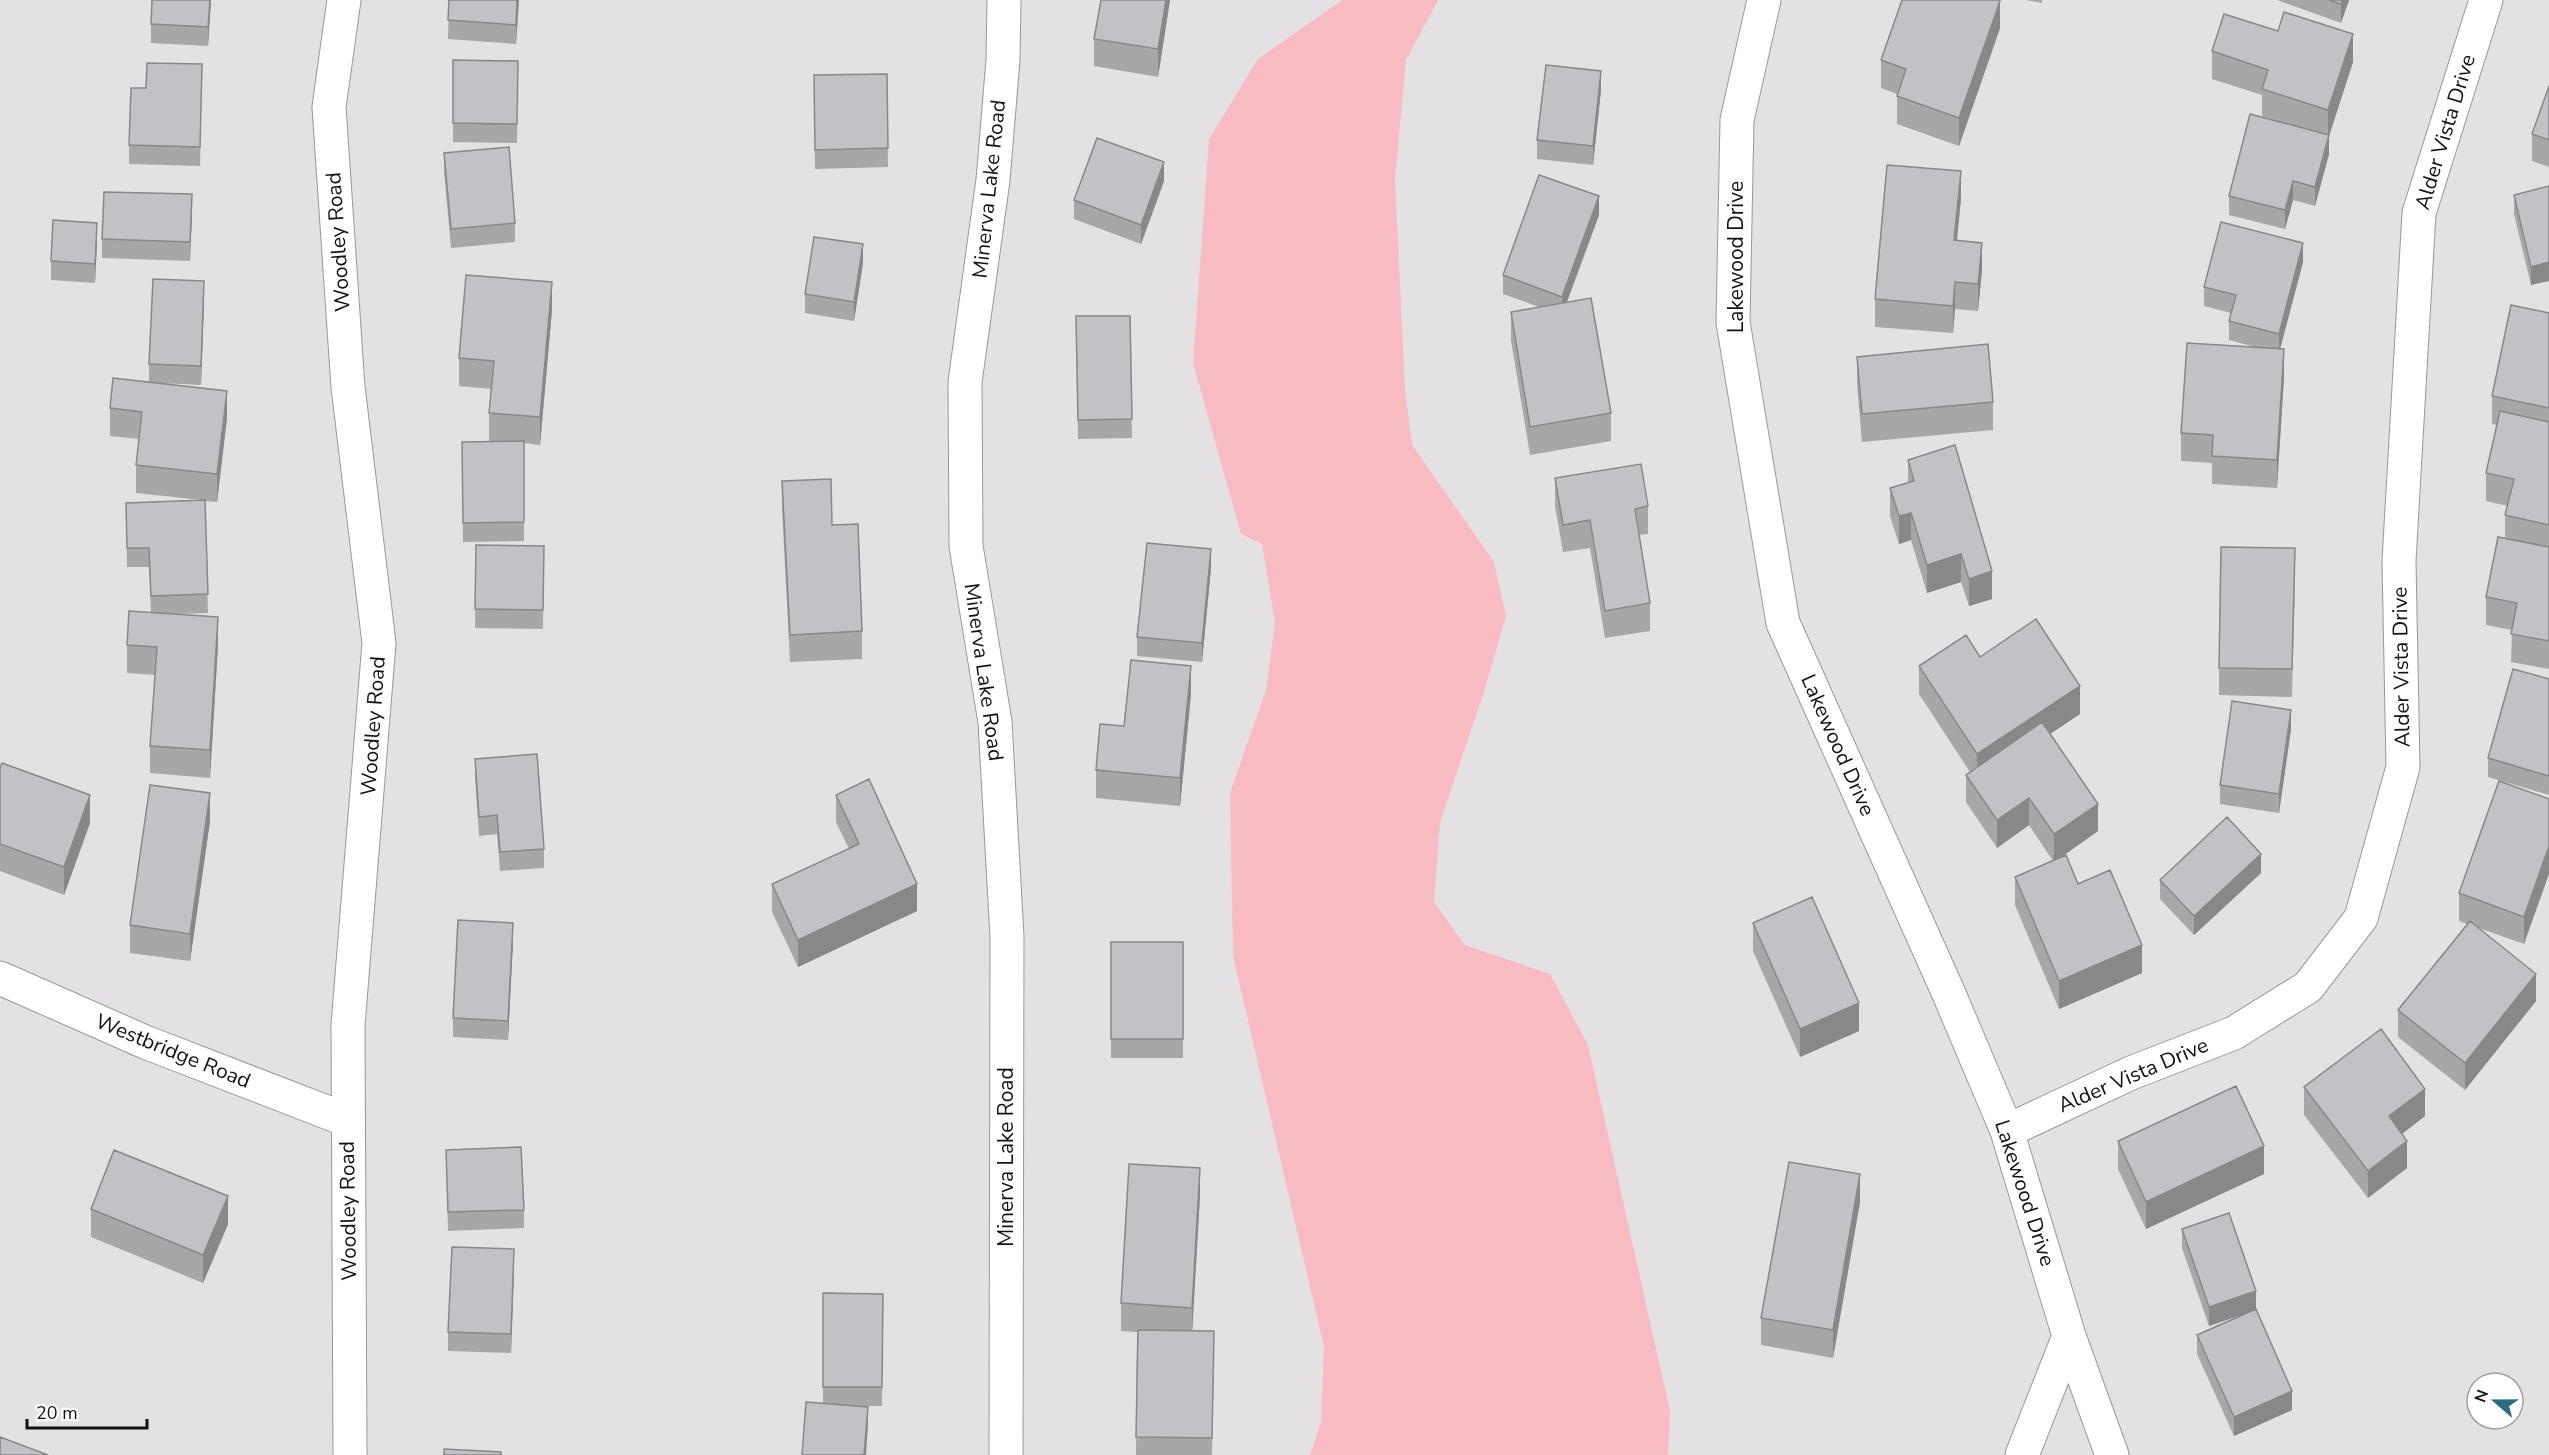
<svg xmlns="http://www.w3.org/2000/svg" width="2549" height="1455" font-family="'Nunito Sans',sans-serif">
	<rect width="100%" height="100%" fill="#e4e1e4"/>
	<path fill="#f9bbc2" d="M1342,0H1438L1406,60L1395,179L1405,390L1412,445L1494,562L1506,616L1483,695L1440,822L1434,902L1465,945L1550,974L1588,1045L1670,1411L1668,1455H1310L1321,1422L1324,1347L1233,956L1230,793L1266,690L1275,623L1262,544L1241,534L1193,363L1209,139L1258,59Z"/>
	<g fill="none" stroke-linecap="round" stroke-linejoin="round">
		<g stroke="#9a979a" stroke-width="35">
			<path id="minor" d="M344,0L329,107L348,387L379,643L348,1025L350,1455
				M1004,0L1003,60L993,180L965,382L966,546L995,722L1007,937L1006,1455
				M1764,0L1737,120L1733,322L1783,623L1949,994L2007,1131L2069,1336L2022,1455
				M0,978L145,1042L347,1120
				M2007,1131L2131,1073L2234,1033L2308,987L2361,918L2403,767L2399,561L2419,213L2486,0
				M2069,1336L2112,1455"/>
		</g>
		<use href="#minor" stroke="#fff" stroke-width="33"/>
	</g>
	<path fill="#a8a6a9" d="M211,0L208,46L151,43V24Z
		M449,0H519L516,44L448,39Z
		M1170,0L1158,77L1094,66V39Z
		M2026,0H2042V3Z
		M2277,0H2349L2341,23Z
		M2000,28L1959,146L1897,124V94L1881,88V60Z
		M2212,51L2353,62L2329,136V154L2315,206L2293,200L2285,229L2229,215V196L2277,121L2262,116V95L2212,79Z
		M453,60L518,61L517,143L453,142Z
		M202,64L200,166L129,164V145Z
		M887,74L888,167L815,169L814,75Z
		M2549,86V167L2532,161V134Z
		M1601,90L1593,165L1537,159V140Z
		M444,153L515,223V242L451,248L444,172Z
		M1164,181L1141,244L1074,219V200Z
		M2549,186L2531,285L2514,214V195Z
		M1961,198L1957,241L1982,270L1978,311L1955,309L1953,333L1875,327V299Z
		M192,213L190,261L102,258V239Z
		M1599,215L1567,302L1611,413V441L1530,455L1511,340V312L1539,307L1503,294V275Z
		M97,242L95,283L51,280V261Z
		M2303,262L2280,349L2284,377L2277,488L2212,484V463L2181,461V433L2255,347L2229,340V321L2231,313L2204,306V287Z
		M863,263L854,321L805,313V294Z
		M204,300L201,385L161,383L227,418L217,502L205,501L208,613L178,614L218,645L210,778L150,773V746L155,675L127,673V645L151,612L149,567H127L126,503L202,500L136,493V465L139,439L110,436V408L149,382V364Z
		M552,310L540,445L524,443V541L463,542L462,442L495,441H489V413L492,389L459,386V358Z
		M2549,313V669L2511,662L2512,630L2486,625V597L2505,538V515L2508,506L2486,501V473L2497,425L2492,424V396Z
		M1076,316H1130L1132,438L1078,439Z
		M1857,357L1993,402V430L1862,442L1857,384Z
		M1908,460L1992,599L1969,606L1961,582L1927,593L1911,540L1899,544L1890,516V488L1908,483Z
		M1555,478L1648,506V534L1639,535L1650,603V631L1605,638L1590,548L1563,552L1555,506Z
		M782,481L832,525L862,631V659L790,662L782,509Z
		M476,545L544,546L543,629L475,628Z
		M1211,568L1202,662L1137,656V637Z
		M2295,576L2292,697L2219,695V668Z
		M1980,657L2080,714L2050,734L2098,831L2060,858L2142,973L2059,1009L2015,905V877L2053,861L2029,825L1997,848L1966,802V775L1970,772L1919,694V666Z
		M2549,679V795L2488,777V758Z
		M1191,694L1180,806L1096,798V770L1124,726Z
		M2291,729L2279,813L2220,804V785Z
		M475,759L544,849V868L500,871L497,834L479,836L475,778Z
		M0,768L90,823L64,895L0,871Z
		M836,795L917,911L798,967L772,912V884L849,849L836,822Z
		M2549,799L2524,944L2479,928L2536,1001L2465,1090L2398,1037V1010L2467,924L2459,921V893Z
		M210,821L190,961L130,953V925Z
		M2261,873L2194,935L2160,899V880Z
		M1753,923L1859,1031L1800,1057L1753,951Z
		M513,942L508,1040L453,1037V1018Z
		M1111,942H1183V1058H1111Z
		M2304,1087L2425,1116L2402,1134L2407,1168L2368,1198L2304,1115Z
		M2118,1141L2264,1174L2146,1229L2118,1169Z
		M446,1150L524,1210V1228L448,1231Z
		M1200,1196L1192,1330L1214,1358L1212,1455H1136L1137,1332L1121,1331V1303Z
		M1860,1202L1833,1358L1761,1345V1318Z
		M91,1209L228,1224L203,1283L91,1237Z
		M2182,1229L2256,1310L2292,1410L2234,1436L2197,1354V1335L2249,1312L2209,1326L2182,1248Z
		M514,1268L511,1353L448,1351V1332Z
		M823,1293L883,1294L882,1406H858L868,1426L823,1403Z"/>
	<path fill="#88878a" d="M210,0H211L208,46V27Z
		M517,0H519L516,44V25Z
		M1166,0H1170L1158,77V49Z
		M2342,0H2349L2341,23V4Z
		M2000,1V28L1959,146V118Z
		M2353,34V62L2329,136V154L2315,206V187L2328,138V110Z
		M1601,71V90L1593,165V146Z
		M1164,162V181L1141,244V225Z
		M1961,171V198L1954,268V240Z
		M2293,181V200L2285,229V210Z
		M192,194V213L190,261V242Z
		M1599,196V215L1562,315V297Z
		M97,223V242L95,283V264Z
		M1982,243V270L1978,311V284Z
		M2303,243V262L2279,353V334Z
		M863,244V263L854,321V302Z
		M2549,262V281L2531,285V267Z
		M204,281V300L201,385V366Z
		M552,282V310L540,445V417Z
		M1955,282V309L1953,333V306Z
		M2284,349V377L2277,488V460Z
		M227,391V418L217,502V474Z
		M1911,513V540L1899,544V516Z
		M1211,549V568L1202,662V643Z
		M1961,554V582L1927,593V565Z
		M1992,571V599L1969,606V579Z
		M218,617V645L210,778V750Z
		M1191,666V694L1180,806V778Z
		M2080,686V714L1977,782V754Z
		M2291,710V729L2279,813V794Z
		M210,793V821L190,961V934Z
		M90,795V823L64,895V867Z
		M2029,798V825L1997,848V820Z
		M2098,804V831L2054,862V834Z
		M2549,846V874L2524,944V917Z
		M2261,854V873L2194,935V916Z
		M917,884V911L798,967V940Z
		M513,923V942L508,1040V1021Z
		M2142,945V973L2059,1009V981Z
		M2536,974V1001L2465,1090V1063Z
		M1859,1003V1031L1800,1057V1029Z
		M2425,1089V1116L2389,1144V1116Z
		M2407,1141V1168L2368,1198V1171Z
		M2264,1146V1174L2146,1229V1202Z
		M1200,1168V1196L1192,1335V1308Z
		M1860,1174V1202L1833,1358V1330Z
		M228,1196V1224L203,1283V1255Z
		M514,1249V1268L511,1353V1334Z
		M2256,1291V1310L2209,1326V1307Z
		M2292,1391V1410L2234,1436V1417Z
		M868,1407V1426L866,1455H864Z"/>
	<path fill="#c3c1c5" stroke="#88878a" stroke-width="1.5" d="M152,0H210L208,27L151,24Z
		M449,0H517L516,25L448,20Z
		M1101,0H1166L1158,49L1094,39Z
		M1902,0H1998L2000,1L1959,118L1897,96L1906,69L1881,60Z
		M2329,0H2342L2341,4Z
		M2284,12L2353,34L2328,110L2262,89L2268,70L2212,51L2224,14L2278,31Z
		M453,60L518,61L517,124L453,123Z
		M147,63L202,64L200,147L129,145L131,88H146Z
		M1546,65L1601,71L1593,146L1537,140Z
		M887,74L888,148L815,150L814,75Z
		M2549,86V140L2532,134Z
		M2250,114L2329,135L2315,187L2293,181L2285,210L2229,196Z
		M1097,138L1164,162L1141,225L1074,200Z
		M509,147L515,223L451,229L444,153Z
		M1887,165L1961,171L1954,240L1982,243L1978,284L1955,282L1953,306L1875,299Z
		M1539,175L1599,196L1562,297L1503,275Z
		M2549,186V262L2531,267L2514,195Z
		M104,192L192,194L190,242L102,239Z
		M53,220L97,223L95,264L51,261Z
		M2221,222L2303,243L2279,334L2229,321L2236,295L2204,287Z
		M814,237L863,244L854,302L805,294Z
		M466,275L552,282L540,417L489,413L494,361L459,358Z
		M153,279L204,281L201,366L149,364Z
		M1591,298L1611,413L1530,427L1511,312Z
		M2511,305L2549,313V408L2492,396Z
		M1076,316H1130L1132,419L1078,420Z
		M2187,343L2284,349L2277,460L2212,456L2213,435L2181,433Z
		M1988,344L1993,402L1862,414L1857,357Z
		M113,378L227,391L217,474L136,465L142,412L110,408Z
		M2500,411L2549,422V525L2505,515L2514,479L2486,473Z
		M524,441V522L463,523L462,442Z
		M1955,445L1992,571L1969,579L1961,554L1927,565L1911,513L1899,516L1890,488L1914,481L1908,460Z
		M1641,464L1648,506L1635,509L1650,603L1605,611L1590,520L1563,525L1555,478Z
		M831,479L832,525L858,524L862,631L790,635L782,481Z
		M205,500L208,594L151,596L149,548H127L126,503Z
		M2498,537L2549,547V641L2511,634L2517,603L2486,597Z
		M1147,543L1211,549L1202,643L1137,637Z
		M476,545L544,546L543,610L475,609Z
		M2221,547L2295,548L2292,669L2219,668Z
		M129,611L218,617L210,750L150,746L157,647L127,645Z
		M2036,619L2080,686L1977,754L1919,666L1966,635L1980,657Z
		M1131,660L1191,666L1180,778L1096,770L1100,724L1124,726Z
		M2513,669L2549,679V776L2488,758Z
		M2232,701L2291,710L2279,794L2220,785Z
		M2042,722L2098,804L2054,834L2029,798L1997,820L1966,775Z
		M537,754L544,849L500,852L497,815L479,817L475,759Z
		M2,763L90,795L64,867L0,844V768Z
		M869,779L917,884L798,940L772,884L859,844L836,795Z
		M2499,781L2549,799V846L2524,917L2459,893Z
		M150,785L210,793L190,934L130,925Z
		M2227,817L2261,854L2194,916L2160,880Z
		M2066,855L2078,884L2110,870L2142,945L2059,981L2015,877Z
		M1812,897L1859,1003L1800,1029L1753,923Z
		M458,920L513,923L508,1021L453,1018Z
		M2470,921L2536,974L2465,1063L2398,1010Z
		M1111,942H1183V1039H1111Z
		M2381,1029L2425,1089L2389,1116L2407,1141L2368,1171L2304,1087Z
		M2236,1086L2264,1146L2146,1202L2118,1141Z
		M521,1147L524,1210L448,1212L446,1150Z
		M114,1150L228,1196L203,1255L91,1209Z
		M1789,1162L1860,1174L1833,1330L1761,1318Z
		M1129,1164L1200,1168L1192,1308L1121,1303Z
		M2229,1213L2256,1291L2209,1307L2182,1229Z
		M452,1247L514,1249L511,1334L448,1332Z
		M823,1293L883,1294L882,1387H823Z
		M2256,1309L2292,1391L2234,1417L2197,1335Z
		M1138,1330L1214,1331L1212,1438L1136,1437Z
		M806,1402L868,1407L864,1455H802Z
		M0,1437L48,1455H0Z
		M444,1449L501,1452V1455H444Z"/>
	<g text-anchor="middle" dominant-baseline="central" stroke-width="4.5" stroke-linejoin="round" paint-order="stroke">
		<g font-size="21" fill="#131213" stroke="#fff">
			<text transform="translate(2445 132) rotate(-73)">Alder Vista Drive</text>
			<text transform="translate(989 189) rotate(-84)">Minerva Lake Road</text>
			<text transform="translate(338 242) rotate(-94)">Woodley Road</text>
			<text transform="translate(1736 257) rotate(-90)">Lakewood Drive</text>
			<text transform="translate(2401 667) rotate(-91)">Alder Vista Drive</text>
			<text transform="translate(984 672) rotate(82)">Minerva Lake Road</text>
			<text transform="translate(373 726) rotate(-86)">Woodley Road</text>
			<text transform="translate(1838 745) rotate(66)">Lakewood Drive</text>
			<text transform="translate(173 1051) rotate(22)">Westbridge Road</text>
			<text transform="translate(2133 1075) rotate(-23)">Alder Vista Drive</text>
			<text transform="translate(1006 1157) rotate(-90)">Minerva Lake Road</text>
			<text transform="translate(2025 1193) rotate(72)">Lakewood Drive</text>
			<text transform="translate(348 1211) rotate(-91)">Woodley Road</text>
		</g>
	</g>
	<g transform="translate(2495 1401) rotate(290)"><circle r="28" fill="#ffffff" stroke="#a1a0a1" stroke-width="1.5"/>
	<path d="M0-4.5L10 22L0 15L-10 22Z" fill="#2b6d80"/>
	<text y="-9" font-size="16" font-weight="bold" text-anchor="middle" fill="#131213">N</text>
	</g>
	<path d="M27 1419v9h120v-9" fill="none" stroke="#131213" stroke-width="3"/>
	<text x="36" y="1419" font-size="18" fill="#131213" stroke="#ffffff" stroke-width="4.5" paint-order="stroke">20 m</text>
</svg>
